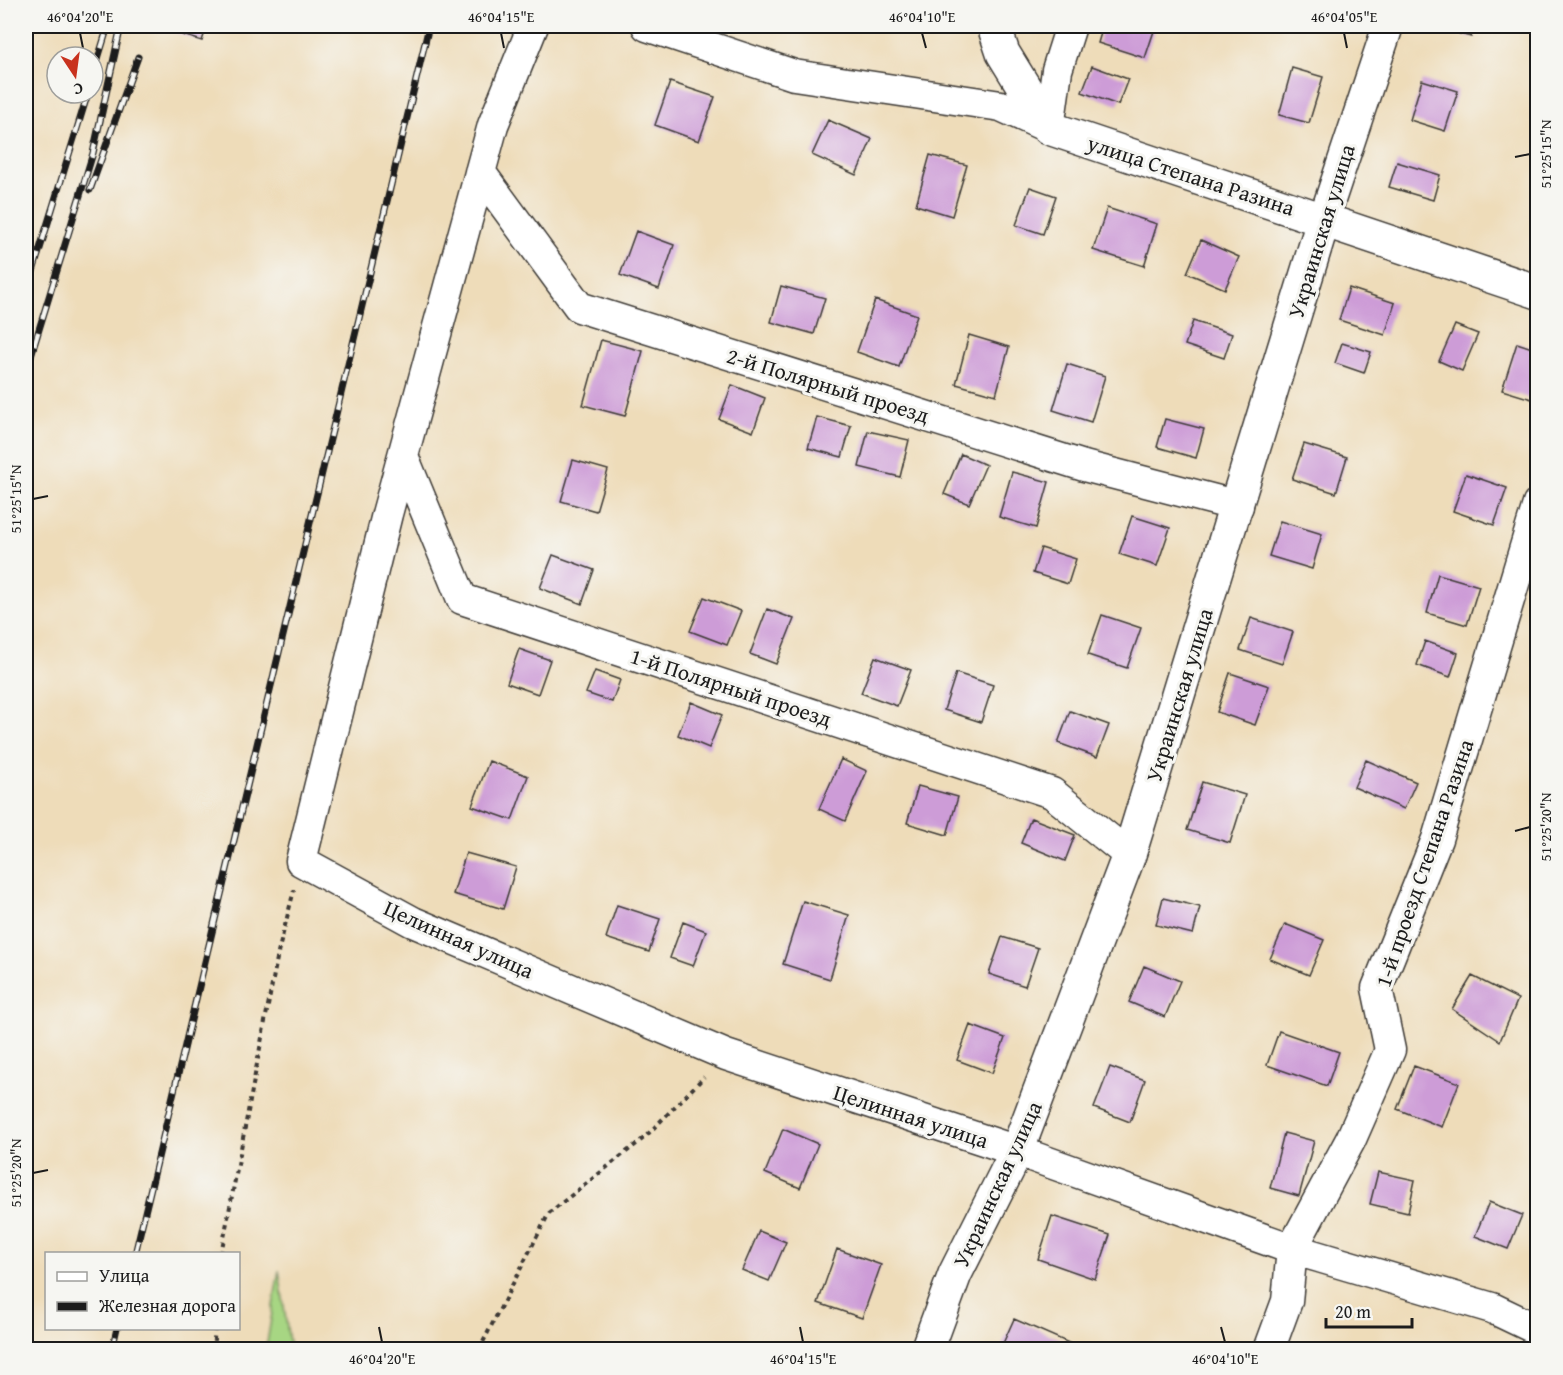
<svg xmlns="http://www.w3.org/2000/svg" width="1563" height="1375" font-family="'Gentium Book Plus',serif">
	<rect width="100%" height="100%" fill="#f6f6f2"/>
	<filter id="ink" filterUnits="userSpaceOnUse"><feTurbulence type="fractalNoise" baseFrequency=".0167" numOctaves="2"/><feDisplacementMap in="SourceGraphic" scale="12" xChannelSelector="R" yChannelSelector="G"/><feConvolveMatrix kernelMatrix="1 2 1 2 8 2 1 2 1" color-interpolation-filters="sRGB"/></filter>
	<filter id="wash" filterUnits="userSpaceOnUse"><feTurbulence type="fractalNoise" baseFrequency=".008" numOctaves="4" result="noise"/><feDisplacementMap in="SourceGraphic" scale="24" xChannelSelector="R" yChannelSelector="G"/><feGaussianBlur stdDeviation="1.35" result="paint"/><feColorMatrix in="noise" values="0 0 0 0 0 0 0 0 0 0 0 0 0 0 0 0 0 1.4 0 .05"/><feComposite in="paint" operator="in"/></filter>
	<g filter="url(#wash)">
		<rect width="100%" height="100%" fill="#eedcb9"/>
		<path fill="#a7d683" stroke="#627950" stroke-width="1.5" d="M279,1270L290,1349H266Z"/>
		<g id="blocks">
			<path fill="#cd9cd7" d="M168,26H207L202,41L167,30Z
				M1103,26H1146L1155,28L1145,58L1098,43Z
				M1439,26H1474L1471,37L1439,28Z
				M1092,66L1128,79L1118,105L1082,92Z
				M1292,68L1323,77L1309,123L1279,115Z
				M1422,80L1458,91L1445,131L1410,120Z
				M670,82L715,97L699,141L655,125Z
				M828,120L872,139L856,175L812,155Z
				M930,155L967,165L952,216L916,205Z
				M1397,162L1440,175L1433,200L1389,187Z
				M1030,187L1056,196L1043,234L1016,225Z
				M1107,208L1157,224L1144,266L1093,250Z
				M636,231L674,245L659,289L620,275Z
				M1201,240L1239,257L1225,289L1187,273Z
				M781,286L825,298L814,334L771,322Z
				M1349,288L1395,303L1385,335L1339,320Z
				M875,300L917,315L899,367L857,352Z
				M1193,321L1232,334L1224,358L1185,345Z
				M1455,325L1478,334L1462,371L1439,361Z
				M969,335L1009,347L996,395L956,384Z
				M601,340L643,351L625,416L583,405Z
				M1342,343L1371,352L1364,373L1335,363Z
				M1517,343L1538,350V401L1502,390Z
				M1067,364L1105,376L1091,422L1053,410Z
				M732,385L765,398L753,432L719,419Z
				M817,417L851,426L842,457L808,448Z
				M1165,419L1204,429L1196,458L1157,447Z
				M868,431L909,440L900,477L859,467Z
				M1304,444L1347,457L1336,493L1292,479Z
				M961,454L986,465L969,504L944,494Z
				M573,460L608,470L596,511L561,501Z
				M1012,472L1049,482L1036,528L999,517Z
				M1466,474L1507,488L1494,525L1453,511Z
				M1132,516L1170,528L1157,566L1119,554Z
				M1280,521L1322,534L1312,569L1269,556Z
				M1041,548L1076,559L1068,584L1033,573Z
				M553,555L594,570L582,604L540,588Z
				M1438,574L1479,586L1467,625L1427,613Z
				M704,597L741,611L727,645L690,631Z
				M767,609L794,619L776,664L750,654Z
				M1102,615L1141,628L1127,668L1088,655Z
				M1251,618L1293,632L1282,664L1240,650Z
				M1425,641L1458,653L1450,677L1417,665Z
				M519,649L550,660L538,694L507,683Z
				M875,657L911,670L897,706L861,693Z
				M595,671L620,680L612,702L586,693Z
				M956,673L993,685L981,722L944,710Z
				M1230,673L1269,686L1255,725L1217,712Z
				M691,702L722,715L709,748L678,735Z
				M1070,711L1109,725L1097,757L1058,743Z
				M841,759L867,771L845,821L819,809Z
				M1366,760L1416,782L1404,809L1354,787Z
				M489,761L528,776L512,820L472,806Z
				M1202,782L1245,795L1230,843L1187,830Z
				M918,786L958,797L947,835L907,823Z
				M1031,818L1075,835L1065,861L1021,843Z
				M466,853L516,867L503,909L453,894Z
				M1163,898L1200,907L1193,934L1156,925Z
				M803,901L849,915L830,979L783,964Z
				M617,905L660,919L649,952L606,938Z
				M683,922L706,931L693,966L670,958Z
				M1285,924L1324,940L1309,975L1270,959Z
				M1002,937L1038,948L1025,986L989,974Z
				M1144,966L1180,981L1165,1017L1129,1002Z
				M1472,976L1518,999L1500,1041L1452,1009Z
				M970,1025L1005,1038L992,1073L957,1060Z
				M1279,1031L1339,1052L1327,1086L1267,1065Z
				M1414,1066L1459,1083L1442,1127L1397,1109Z
				M1110,1067L1145,1080L1130,1122L1094,1108Z
				M783,1129L818,1144L800,1188L765,1173Z
				M1284,1133L1314,1141L1299,1196L1270,1188Z
				M1378,1172L1415,1180L1408,1213L1370,1204Z
				M1489,1202L1522,1215L1508,1249L1475,1236Z
				M1052,1216L1110,1235L1095,1279L1038,1259Z
				M759,1231L786,1242L769,1281L742,1270Z
				M1538,1244V1264L1530,1260Z
				M837,1249L881,1265L862,1318L818,1303Z
				M1014,1319L1076,1346L1074,1350H1000Z
				M714,1345L728,1349V1350H712Z"/>
		</g>
	</g>
	<g filter="url(#ink)">
		<use href="#blocks" fill-opacity="0" stroke="#3c3934" stroke-width="1.5"/>
		<g fill="none" stroke-linecap="round" stroke-linejoin="round">
			<g stroke="#3c3934" stroke-width="33">
				<path id="minor" d="M533,26L493,125L387,514L301,861L413,922L726,1055L1017,1151L1292,1249L1492,1308L1538,1330
					M647,26L794,75L1001,106L1049,128L1057,70L1071,26
					M480,172L579,307L1084,466L1238,506
					M1324,218L1388,26
					M403,456L462,599L1052,793L1129,855
					M1269,1350L1287,1301L1292,1249L1351,1139L1390,1050L1377,988L1437,839L1538,504"/>
			</g>
			<g stroke="#3c3934" stroke-width="36">
				<path id="tertiary" d="M994,26L1003,53L1049,128L1538,292
					M927,1350L955,1274L1017,1151L1129,855L1324,218"/>
			</g>
			<path stroke="#3c3934" stroke-width="4" stroke-dasharray="4.5 4.5" stroke-linecap="butt" d="M221,1254L278,953L294,890
				M213,1350L215,1328
				M479,1350L549,1213L644,1138L704,1077"/>
			<use href="#minor" stroke="#fff" stroke-width="30"/>
			<use href="#tertiary" stroke="#fff" stroke-width="33"/>
			<g stroke="#1c1c1c" stroke-width="7">
				<path id="rail" d="M93,75L108,26
					M90,190L138,57
					M26,294L88,93
					M26,372L93,153L121,26
					M135,1254L429,26
					M112,1350L117,1328"/>
			</g>
			<use href="#rail" stroke="#f6f6f2" stroke-width="4.5" stroke-dasharray="14" stroke-linecap="butt"/>
		</g>
	</g>
	<path fill="none" stroke="#1c1c1c" stroke-width="2" d="M80,33L83,48M501,33L504,48M922,33L926,48M1344,33L1347,48M1515,157L1530,154M33,499L48,496M1515,831L1530,827M33,1173L48,1170M379,1327L382,1342M800,1327L803,1342M1221,1327L1225,1342"/>
	<g text-anchor="middle" dominant-baseline="central" stroke-width="6" stroke-linejoin="round" paint-order="stroke">
		<g font-size="22" fill="#1c1c1c" stroke="#f6f6f2">
			<text transform="translate(1191 175) rotate(18)">улица Степана Разина</text>
			<text transform="translate(1321 231) rotate(-73)">Украинская улица</text>
			<text transform="translate(828 385) rotate(17)">2-й Полярный проезд</text>
			<text transform="translate(731 687) rotate(18)">1-й Полярный проезд</text>
			<text transform="translate(1179 695) rotate(-73)">Украинская улица</text>
			<text transform="translate(1424 863) rotate(-71)">1-й проезд Степана Разина</text>
			<text transform="translate(459 939) rotate(24)">Целинная улица</text>
			<text transform="translate(911 1116) rotate(18)">Целинная улица</text>
			<text transform="translate(997 1184) rotate(-65)">Украинская улица</text>
		</g>
	</g>
	<rect width="1563" height="1375" fill="none" stroke="#f6f6f2" stroke-width="66"/>
	<rect x="45" y="1252" width="195" height="78" fill="#f6f6f2" stroke="#9f9f9c" stroke-width="1.5"/>
	<rect x="57" y="1272" width="30" height="9" fill="#ffffff" stroke="#9f9f9c" stroke-width="1.5"/>
	<text x="99" y="1282" font-size="18" fill="#1c1c1c">Улица</text>
	<rect x="57" y="1302" width="30" height="9" fill="#1c1c1c" stroke="#9f9f9c" stroke-width="1.5"/>
	<text x="99" y="1312" font-size="18" fill="#1c1c1c">Железная дорога</text>
	<g transform="translate(75 75) rotate(167)"><circle r="28" fill="#f6f6f2" stroke="#9f9f9c" stroke-width="1.5"/>
	<path d="M0-4.5L10 22L0 15L-10 22Z" fill="#c8321e"/>
	<text y="-9" font-size="16" font-weight="bold" text-anchor="middle" fill="#1c1c1c">С</text>
	</g>
	<path d="M1326 1318v9h86v-9" fill="none" stroke="#1c1c1c" stroke-width="3"/>
	<text x="1335" y="1318" font-size="18" fill="#1c1c1c" stroke="#f6f6f2" stroke-width="4.5" paint-order="stroke">20 m</text>
	<rect x="33" y="33" width="1497" height="1309" fill="none" stroke="#1c1c1c" stroke-width="2"/>
	<g font-size="15" text-anchor="middle" fill="#1c1c1c">
		<text x="80" y="22">46°04'20"E</text>
		<text x="501" y="22">46°04'15"E</text>
		<text x="922" y="22">46°04'10"E</text>
		<text x="1344" y="22">46°04'05"E</text>
		<text transform="translate(1546 154) rotate(-90)" y="5">51°25'15"N</text>
		<text transform="translate(16 499) rotate(-90)" y="5">51°25'15"N</text>
		<text transform="translate(1546 827) rotate(-90)" y="5">51°25'20"N</text>
		<text transform="translate(16 1173) rotate(-90)" y="5">51°25'20"N</text>
		<text x="382" y="1364">46°04'20"E</text>
		<text x="803" y="1364">46°04'15"E</text>
		<text x="1225" y="1364">46°04'10"E</text>
	</g>
</svg>
